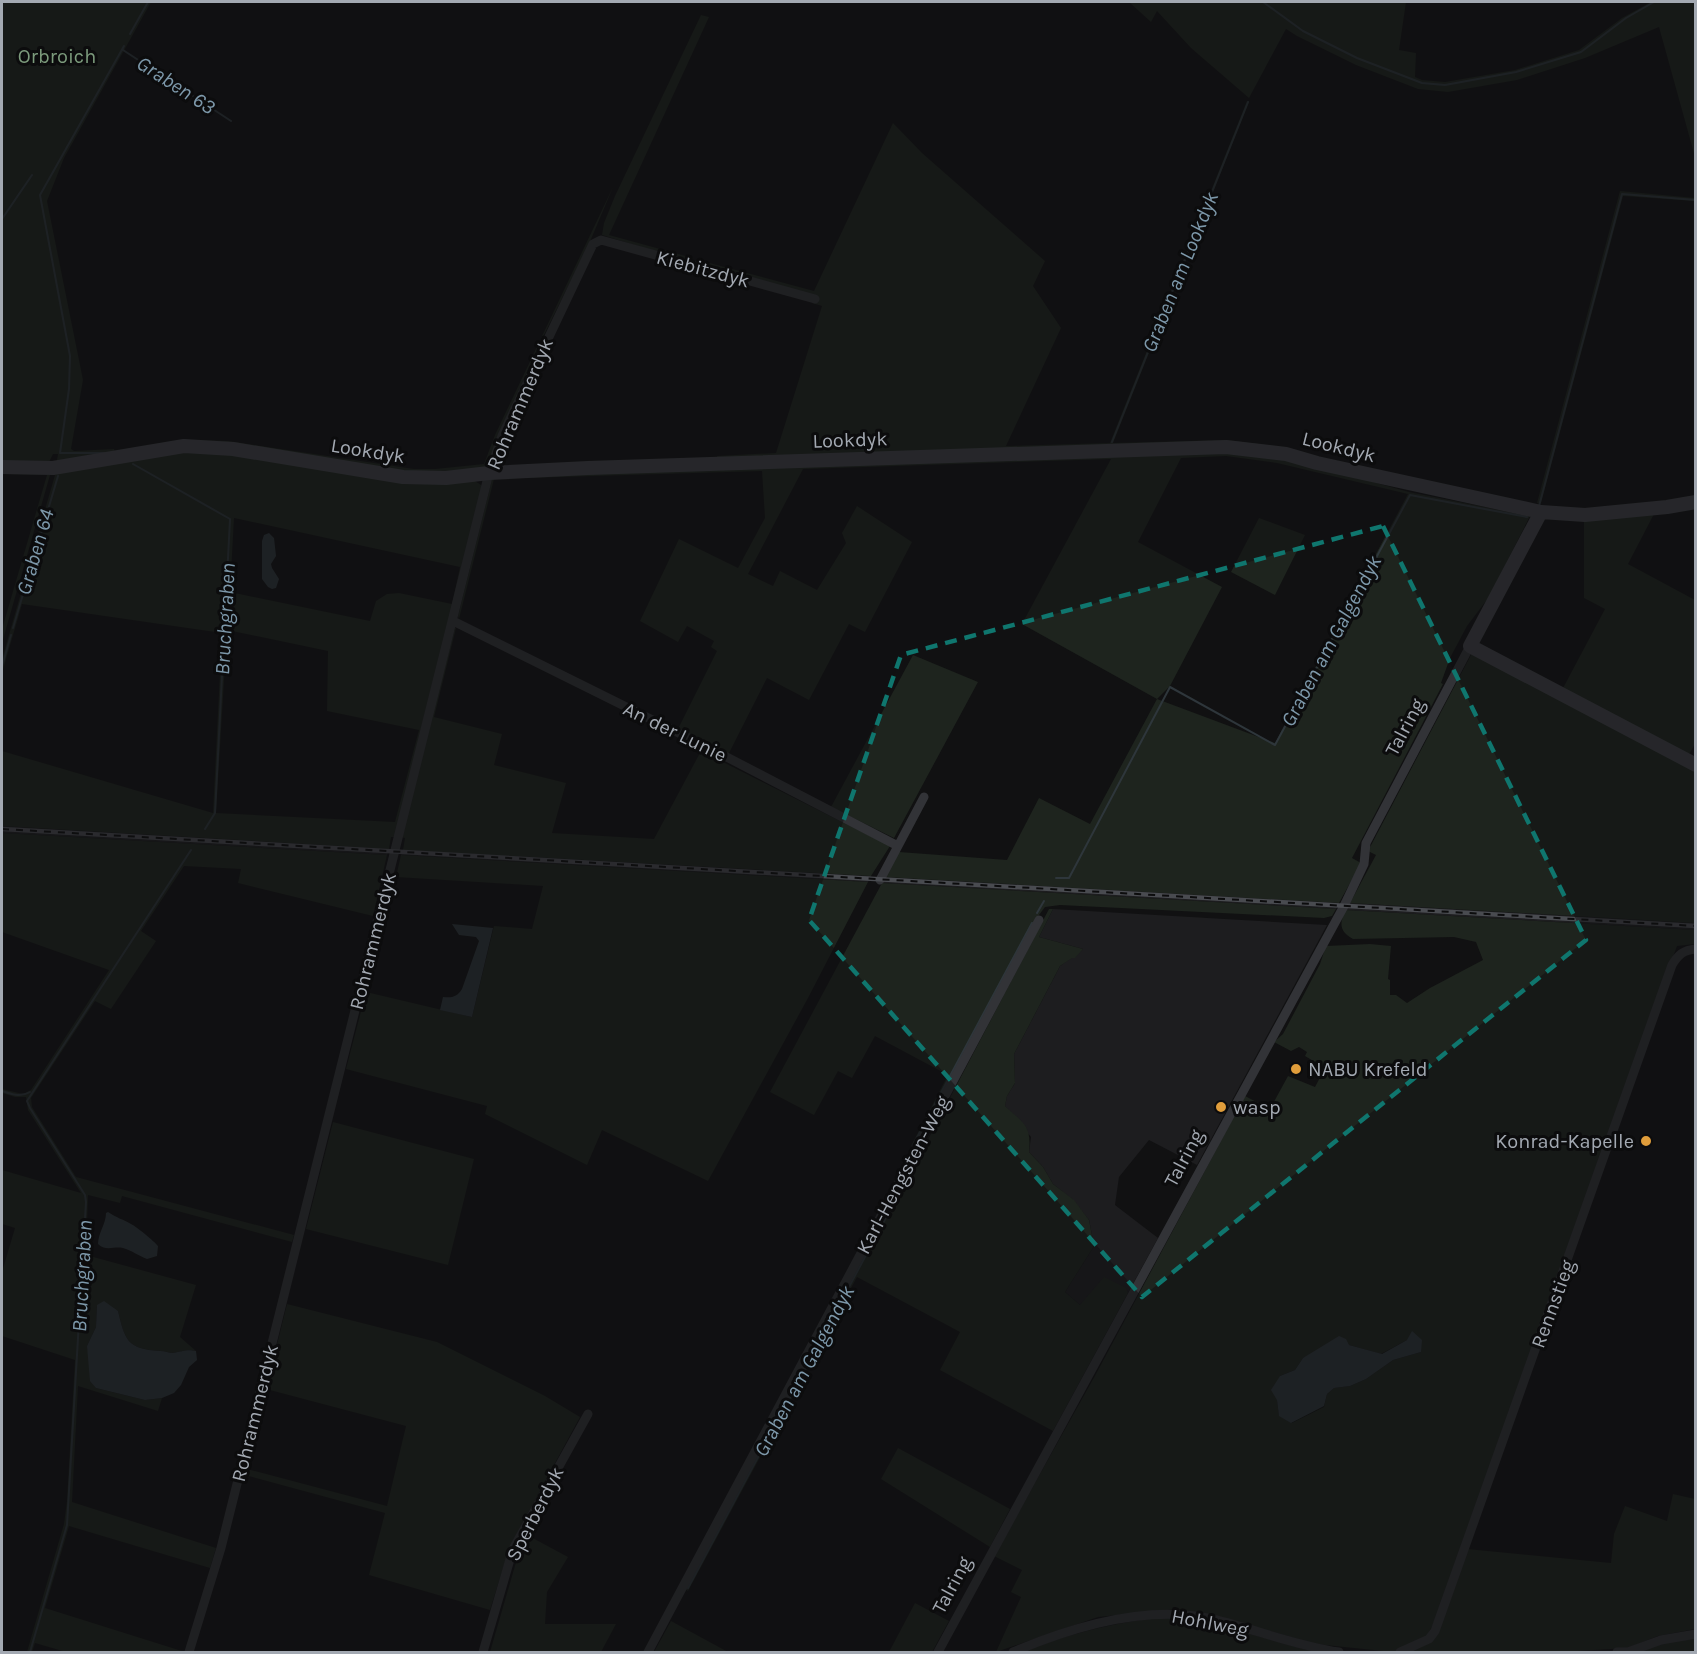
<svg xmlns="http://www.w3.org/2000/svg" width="1697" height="1654" font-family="Karla,sans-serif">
	<rect width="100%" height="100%" fill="#111112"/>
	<path fill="#1d1d1f" d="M2,826L389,849L387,855L2,833Z
		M403,850L871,876L868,882L401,855Z
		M885,877L1202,894L1339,903L1336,909L882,883Z
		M1350,903L1695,923V930L1346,910Z
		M1053,909L1327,925L1197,1165L1149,1140L1119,1177L1115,1205L1158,1238L1128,1293L1125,1288L1080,1305L1065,1292L1094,1246L1089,1220L1073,1200L1053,1184L1043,1167L1029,1152L1031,1137L1005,1106L1007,1096L1015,1083L1014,1054L1060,966L1083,949L1039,937Z"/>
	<path fill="#1e241e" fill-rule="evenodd" d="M2,2H151L64,158L47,201L83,380L71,449L74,451L114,449L115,452L163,443L192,440L228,441L414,469H435L484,464L495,435L613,187L589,244L542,339L498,436L485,469L397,475L235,446L59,462L57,460L58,454H53L49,462L2,463Z
		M1129,2H1406L1399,50L1416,53L1415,77L1422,80L1445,82L1515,70L1579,50L1622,18L1651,2H1695V157L1659,27L1585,58L1517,80L1448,92L1418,89L1356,65L1297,36L1286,29L1249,98L1191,48L1157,11L1151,22Z
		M701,15L709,17L609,235L693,258L686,261L602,235L604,223L615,196Z
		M1247,101L1249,102L1113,443L1227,440L1283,447L1254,446L718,460L717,456L776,453L822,306L812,303L813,295L710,267L702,261L814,291L893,123L922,153L1045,261L1033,286L1061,328L1006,446L1110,443Z
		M1620,191L1695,198V201L1623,196L1541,503H1537Z
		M183,450L475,481L481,485L482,491L396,837H391L389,849L2,826V751L213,813L222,633L22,604L2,673V659L55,475L66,470ZM234,518L460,567L452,604L399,593L387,594L376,601L370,621L230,592ZM227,630L328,651L327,711L419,730L395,822L216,813Z
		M1231,450L1290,459L1409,492L1530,516L1489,597L1467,626L1450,658L1441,683L1443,684L1352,858L1361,863L1339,903L885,877L899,852L1007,860L1039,798L1090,824L1157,699L1022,624L1111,459L803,469L748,574L773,586L780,571L817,590L846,543L842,533L857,506L912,542L865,632L849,624L809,700L767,678L728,755L678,729L717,651L711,647L714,641L687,626L678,642L640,621L679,539L738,568L765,518L762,471L494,479L459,619L458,616L492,479L496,476ZM1226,456L1277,463L1408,494L1275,743L1157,699L1170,686L1222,587L1138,542L1181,458Z
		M2,470L50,475L2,643V629L47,475L2,474Z
		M1654,514L1628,564L1695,600V744L1688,756L1562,690L1605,609L1584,598V521Z
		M1259,518L1305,535L1275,595L1231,572Z
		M455,628H456L434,717L502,734L494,765L566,783L552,833L654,839L701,751L890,846L871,876L403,850L405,838L400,837Z
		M1472,653L1695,771V923L1350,903L1376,855L1368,851Z
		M913,655L978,682L894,838L831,807Z
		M2,833L387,855L373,916L238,883L241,869L184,866L141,931L156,941L111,1009L95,1001L31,1098L32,1107L76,1177L294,1235L292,1242L122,1196L120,1203L88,1195L86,1255L196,1285L180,1337L196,1351C187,1349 183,1351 173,1353C169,1353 165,1351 160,1351C127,1349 125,1340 118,1311L97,1305L96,1327L87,1346L96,1388L145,1400L162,1398L158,1411L78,1386L72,1502L216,1548L210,1568L69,1526L45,1608L185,1652H66L35,1643L32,1652H27L64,1524L67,1501L75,1360L2,1336V1272L15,1228L2,1224V1170L81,1193L28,1110L26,1097H15L2,1093V1089L23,1094L31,1090L109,970L2,932Z
		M401,855L868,882L808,998L708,1181L602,1130L587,1165L485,1114L487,1106L346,1069L366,992L472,1017L494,926L532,929L543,886L396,877Z
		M882,883L1336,909L1332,916L1324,918L1060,905L1045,907L1039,915L914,1148L911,1146L948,1075L875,1036L852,1078L838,1071L814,1115L770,1092Z
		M1049,909H1053L1039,937L1083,949L1075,958H1072L1060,966L1014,1054L1015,1083L1007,1096L1005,1106C1023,1123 1032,1125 1029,1152L1043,1167L1053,1184L1074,1200L1089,1220L1094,1246L1065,1292L1080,1305L1104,1277L1126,1288L1128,1293L1053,1431L940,1370L960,1332L857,1277L688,1591L685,1589L919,1152L921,1153Z
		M1346,910L1695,930V944L1677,946L1614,1119L1438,1616L1425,1639L1415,1645L1393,1652L1315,1644L1221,1617L1176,1609L1098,1617L996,1652L1021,1597L1011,1592L1022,1570L994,1556L1096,1374L1245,1096L1270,1109L1288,1076L1315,1087L1325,1068L1305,1056L1307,1052L1299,1047L1291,1051L1274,1042L1283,1034L1320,964L1326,946L1370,944L1391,946L1388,979L1390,980V995H1396L1407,1003L1430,988L1483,960L1476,942L1454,937L1353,939C1339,931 1339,923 1346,910ZM1407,1340L1421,1352L1393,1360L1366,1379L1350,1386L1334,1388L1327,1394L1324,1407L1292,1423L1279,1415L1277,1400L1280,1376L1295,1370L1303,1358L1349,1345L1381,1354Z
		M333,1122L474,1159L448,1265L306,1229Z
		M287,1304L437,1342L545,1396L580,1417L510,1546L490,1610L369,1575L385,1513L245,1475L247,1469L387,1506L406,1426L266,1389Z
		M898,1448L1010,1509L990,1547L881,1479Z
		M1673,1494L1695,1499V1629L1658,1636L1628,1648L1561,1652H1405L1431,1640L1467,1549L1611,1563L1614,1534L1625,1506L1667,1521Z
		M529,1536L568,1557L547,1592L545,1624H616L601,1652H490L519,1552Z
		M915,1603L949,1621L932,1652H889Z
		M1170,1616L1211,1623L1315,1652H1023C1071,1632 1119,1622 1170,1616Z
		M671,1621L728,1652H654Z
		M1695,1638V1652H1640L1660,1644Z"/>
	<path fill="#2e363b" d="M269,533L274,538L276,556L271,564L272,568L279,579L276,588L272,589L268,587L262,579V541L264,535Z
		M452,924L493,928L472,1017L440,1010L443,997C452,998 457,997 462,989L479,941L476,937L459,935Z
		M108,1212C117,1218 122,1219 131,1224C137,1227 154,1241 158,1246L157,1256L147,1259C139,1256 131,1250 123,1248C113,1246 107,1252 98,1244C98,1233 106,1224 106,1213Z
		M104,1301L118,1311C125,1340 127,1349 160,1351C165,1351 169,1353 173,1353C183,1351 187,1349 196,1351L197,1360L189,1367L181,1385L174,1393L162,1398L145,1400L96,1388L90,1381L87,1346L96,1327L97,1305Z
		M1412,1331L1422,1340L1421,1352L1393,1360L1366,1379L1350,1386L1334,1388L1327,1394L1324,1406L1291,1423L1279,1416L1277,1400L1271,1390L1280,1376L1295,1370L1303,1358L1339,1336L1346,1339L1349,1345L1382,1354L1407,1340Z"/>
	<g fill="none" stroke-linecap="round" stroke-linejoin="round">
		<path stroke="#2e363b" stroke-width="2" d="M1263,2L1303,31L1357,58L1422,83L1445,85L1516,72L1581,52L1626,18L1654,2
			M130,34L148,2
			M123,50L231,121
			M2,219L32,175
			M1112,442L1248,102
			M104,453H60L69,389L70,356L40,195L124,46
			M133,464L230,519L215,813L205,829
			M1539,506L1622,194L1696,200
			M13,628L58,476
			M2,666L11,635
			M1056,878H1069L1170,687L1275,745L1410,495L1527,517
			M1037,913L1044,901
			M2,1091C12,1094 20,1098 30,1092
			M913,1145L1032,923
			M688,1588L920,1154
			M30,1652L67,1525L86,1202L85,1195L30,1108L27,1101L191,850"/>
		<path stroke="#323337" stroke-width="9" d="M453,621L719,753L896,845
			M880,880L924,797
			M189,1652L221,1548L489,473L502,436L593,244L601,240L815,299
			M483,1652L513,1549L588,1414
			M648,1652L1039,920
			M938,1652L1344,906L1364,864L1366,843L1470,646
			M1013,1652C1072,1627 1147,1604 1212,1619C1255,1629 1296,1646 1339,1652
			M1400,1652L1429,1639L1435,1631L1672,965C1678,955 1683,950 1696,949
			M1617,1652H1628L1661,1640L1696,1634"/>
		<path stroke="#404247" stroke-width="14" d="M2,467L53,468L184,446L233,449L403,477L446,478L489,473L588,468L1226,447L1286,454L1317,463L1541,512L1585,515L1667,507L1696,502
			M1541,512L1470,646L1696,765"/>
		<g stroke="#494b50" stroke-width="4.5">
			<path id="rail" d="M2,829L1696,926"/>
		</g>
		<use href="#rail" stroke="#0c0c0d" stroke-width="2" stroke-dasharray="7" stroke-linecap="butt"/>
	</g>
	<path d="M0 0H1697V1654H0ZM1383,526L1586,940L1142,1297L809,920L901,655Z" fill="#111112" fill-opacity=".55" fill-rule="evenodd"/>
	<path fill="none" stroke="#0f766e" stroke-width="4.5" stroke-dasharray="12 8" stroke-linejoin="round" d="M1383,526L1586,940L1142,1297L809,920L901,655Z"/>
	<g fill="#e09d3b" stroke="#0c0c0d" stroke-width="2">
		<circle cx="1296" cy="1069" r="6"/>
		<circle cx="1221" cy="1107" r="6"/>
		<circle cx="1646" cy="1141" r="6"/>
	</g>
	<g text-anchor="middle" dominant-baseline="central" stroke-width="6" stroke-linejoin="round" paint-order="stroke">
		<g font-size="20" fill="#7c9b7c" stroke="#0c0c0d">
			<text x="57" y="56">Orbroich</text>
		</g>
		<g font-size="20" fill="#a3a9b2" stroke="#0c0c0d">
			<text transform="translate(703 269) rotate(15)">Kiebitzdyk</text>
			<text transform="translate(520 404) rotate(-67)">Rohrammerdyk</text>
			<text transform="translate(850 440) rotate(-2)">Lookdyk</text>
			<text transform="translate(1339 447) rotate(14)">Lookdyk</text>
			<text transform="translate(368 451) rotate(9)">Lookdyk</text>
			<text transform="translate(1405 727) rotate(-62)">Talring</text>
			<text transform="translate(675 732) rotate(26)">An der Lunie</text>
			<text transform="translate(373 941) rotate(-76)">Rohrammerdyk</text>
			<text transform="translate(1184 1158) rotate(-62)">Talring</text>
			<text transform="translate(903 1175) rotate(-62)">Karl-Hengsten-Weg</text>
			<text transform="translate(1553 1304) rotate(-70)">Rennstieg</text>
			<text transform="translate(255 1413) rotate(-76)">Rohrammerdyk</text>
			<text transform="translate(535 1514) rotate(-63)">Sperberdyk</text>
			<text transform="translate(952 1585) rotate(-62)">Talring</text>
			<text transform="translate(1210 1623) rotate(11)">Hohlweg</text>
		</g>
		<g font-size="20" fill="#a3a9b2" stroke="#0c0c0d" text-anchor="start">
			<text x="1308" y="1069">NABU Krefeld</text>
			<text x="1233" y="1107">wasp</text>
			<text x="1634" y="1141" text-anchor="end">Konrad-Kapelle</text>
		</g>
		<g font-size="21" font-style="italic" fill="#7d98aa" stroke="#0c0c0d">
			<text transform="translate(176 85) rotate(33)">Graben 63</text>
			<text transform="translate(1180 272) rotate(-68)">Graben am Lookdyk</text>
			<text transform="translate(35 552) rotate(-74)">Graben 64</text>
			<text transform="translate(225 619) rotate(-87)">Bruchgraben</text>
			<text transform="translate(1331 641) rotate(-62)">Graben am Galgendyk</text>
			<text transform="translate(82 1276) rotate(-87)">Bruchgraben</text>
			<text transform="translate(804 1371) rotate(-62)">Graben am Galgendyk</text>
		</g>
	</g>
	<rect width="1697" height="1654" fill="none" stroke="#a3a9b2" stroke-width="6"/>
</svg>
